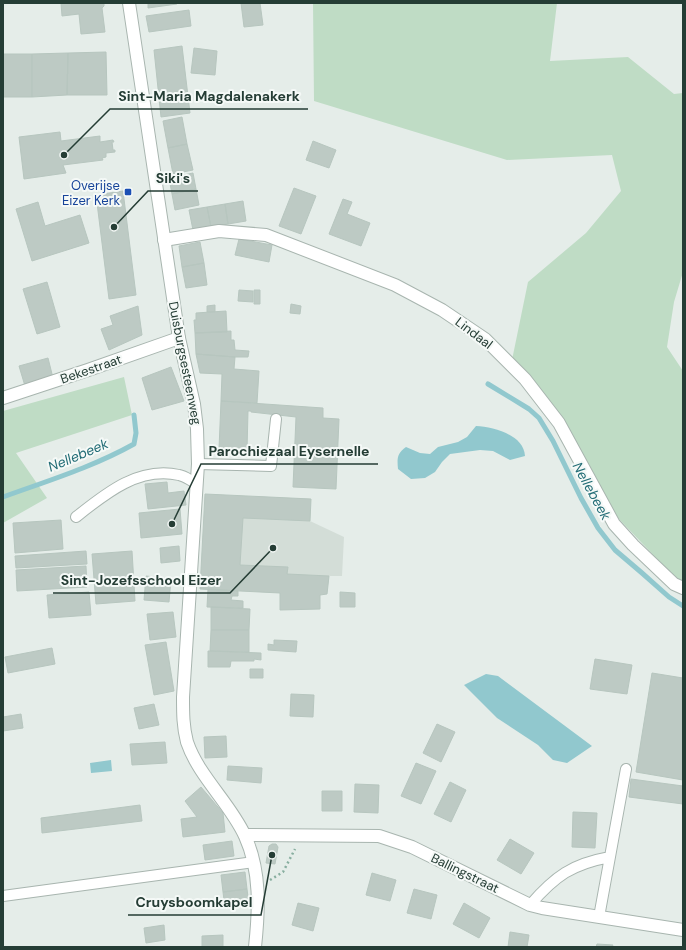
<svg xmlns="http://www.w3.org/2000/svg" width="686" height="950" font-family="'DM Sans',sans-serif">
	<rect width="100%" height="100%" fill="#e5ede9"/>
	<path fill="#d3ddd7" d="M205,494L311,499L310,521L344,537L342,576H329L327,594H321L320,595V609L280,610V593L200,589Z"/>
	<path fill="#bfdcc5" d="M313,3H557L550,61L628,57L674,94L683,93V272L674,302L667,347L683,371V586L618,518L566,425L512,360L528,282L586,233L621,191L612,155L507,160L314,101Z
		M124,377L132,415L16,453L47,498L3,523V411Z"/>
	<path fill="#91c8ce" d="M476,426C494,427 524,435 525,456L510,460L493,451L480,450L450,454L442,462L435,472L425,478L411,479L398,469C397,459 397,453 406,447L420,453L430,454L438,447L458,442L467,437Z
		M486,674L498,676L592,746L567,763L553,760L538,745L497,718L464,685Z
		M111,760L112,771L91,773L90,763Z"/>
	<g fill="none" stroke-linecap="round" stroke-linejoin="round">
		<path stroke="#91c8ce" stroke-width="5" d="M488,384L529,409L539,418L553,441L581,498L598,528L615,550L642,573L669,597L683,606
			M3,497C47,481 93,467 134,444L136,433L134,415"/>
	</g>
	<path fill="#bdcac4" stroke="#b7c6bf" d="M61,3H104V6L102,8L105,32L81,34L79,14L62,16Z
		M148,3H177V4L148,8Z
		M241,3H260L263,25L244,27Z
		M189,10L191,26L149,32L146,16Z
		M182,46L190,113L161,117L154,50Z
		M194,48L217,51L215,75L191,73Z
		M106,52L107,95H67L68,53Z
		M68,53L67,95L32,97V54Z
		M3,54H32V97H3Z
		M182,117L187,144L168,148L163,121Z
		M60,132L61,141L100,136V142L113,140L114,142H112L113,150H115V152L106,153V157L102,158L103,160L63,165L66,173L24,179L19,137Z
		M313,141L336,150L329,168L306,160Z
		M187,144L193,170L173,174L168,148Z
		M193,173L196,189L172,194L169,178Z
		M294,188L316,196L301,234L279,226Z
		M196,189L199,205L175,210L172,194Z
		M123,191L136,295L109,299L96,195Z
		M343,199L352,202L347,214L370,223L361,246L329,234Z
		M243,201L246,221L228,224L225,204Z
		M38,202L45,226L80,215L89,243L32,261L16,209Z
		M225,204L228,224L211,227L207,207Z
		M207,207L211,227L193,230L189,210Z
		M239,239L272,245L269,262L235,255Z
		M200,242L204,263L182,267L179,246Z
		M204,263L207,285L186,288L182,267Z
		M47,282L60,327L37,334L23,289Z
		M239,290L253,291V302L238,301Z
		M254,290H260V304H254Z
		M291,304L301,306L300,314L290,313Z
		M215,305V312H207V306Z
		M138,306L142,335L109,350L101,329L113,325L110,316Z
		M226,311L227,332L195,333L194,320H196V313Z
		M231,331V340H234L235,350L249,351L248,357H235L196,354L195,333Z
		M196,354L235,357L234,369L259,371L257,403L221,401L222,374L200,373Z
		M48,358L53,378L25,386L19,366Z
		M171,367L184,401L152,410L142,378Z
		M221,401L323,408V418L339,419L336,489L293,487L296,417L251,412V411H248L247,450L219,449Z
		M167,482L168,493L184,491L186,505L148,509L145,484Z
		M205,494L311,499L310,521L243,518L240,565L288,567L287,574L329,576L327,594L320,595V609L280,610V593L200,589Z
		M180,509L182,534L141,538L139,513Z
		M61,520L63,549L15,553L13,523Z
		M179,546L180,561L161,563L160,548Z
		M86,551L87,564L16,568L15,556Z
		M132,551L135,601L96,604L92,554Z
		M86,566L87,587L17,591L16,570Z
		M146,576L171,579L169,602L144,600Z
		M208,589L238,591V596H232L231,600L243,601V608L207,607Z
		M89,592L91,615L49,618L47,595Z
		M340,592L355,593V607H340Z
		M211,607L250,609L249,630H211Z
		M173,612L176,637L150,640L147,614Z
		M211,630H249V652L210,651Z
		M274,640L297,641L296,652L268,650V644L274,645Z
		M166,642L174,691L154,695L145,645Z
		M52,648L55,664L8,673L5,657Z
		M208,651L261,653V660L254,659V661H231L230,667H208Z
		M595,659L632,665L627,694L590,689Z
		M250,669H263V678H250Z
		M652,673L683,678V780L636,772Z
		M291,694L314,695L313,717L290,716Z
		M154,704L159,725L139,729L134,708Z
		M21,714L23,728L3,731V717Z
		M437,724L455,732L441,762L423,753Z
		M226,736L227,757L205,758L204,737Z
		M165,742L167,763L132,765L130,744Z
		M416,763L436,771L421,804L401,796Z
		M228,766L262,768L261,783L227,780Z
		M631,779L683,786V804L629,797Z
		M450,782L466,790L451,822L434,814Z
		M355,784L379,785L378,813L354,812Z
		M201,787L223,813L225,832L183,837L181,819L197,817L185,801Z
		M322,791H342V811H322Z
		M140,805L142,821L42,833L41,818Z
		M573,812L597,813L595,848L572,847Z
		M510,839L534,853L521,874L497,860Z
		M232,841L234,856L205,860L203,845Z
		M272,844H276L278,847L275,864L266,863L269,846Z
		M245,872L247,889L223,892L221,875Z
		M372,873L396,880L390,901L366,895Z
		M247,889L249,905L225,908L223,892Z
		M414,889L437,895L431,919L407,913Z
		M298,903L319,908L313,931L292,925Z
		M464,903L490,918L479,938L453,924Z
		M164,925L165,940L146,943L144,928Z
		M510,932L529,935L527,947H508Z
		M223,935V947H202V936Z
		M597,944L613,945L612,947H596Z"/>
	<g fill="none" stroke-linecap="round" stroke-linejoin="round">
		<g stroke="#a8b5af" stroke-width="12">
			<path id="service" d="M198,464L271,466L276,419
				M76,517C106,493 139,466 179,475C185,476 191,481 196,483
				M3,896L254,862
				M530,905C555,876 572,864 610,857
				M599,917L626,769"/>
		</g>
		<g stroke="#a8b5af" stroke-width="14">
			<path id="minor" d="M164,240L219,231L266,235L395,285L442,310L485,339L525,379L559,423L614,524L633,545L674,584L683,588
				M3,398L88,370L179,338
				M245,835L379,836L412,847L530,905L542,908L683,930"/>
		</g>
		<g stroke="#a8b5af" stroke-width="14">
			<path id="tertiary" d="M129,3L179,338L194,404L197,429L198,464L183,697C183,713 183,727 187,742C199,777 230,803 245,836C261,871 259,910 255,947"/>
		</g>
		<path stroke="#87ae9f" stroke-width="2.5" stroke-dasharray="2 3" stroke-linecap="butt" d="M270,880L283,872L295,849"/>
		<use href="#service" stroke="#fff" stroke-width="10"/>
		<use href="#minor" stroke="#fff" stroke-width="12"/>
		<use href="#tertiary" stroke="#fff" stroke-width="12"/>
	</g>
	<rect fill="#1a4fb4" stroke="#f5f9f7" stroke-width="1.5" x="124" y="188" width="8" height="8" rx="2"/>
	<g text-anchor="middle" dominant-baseline="central" stroke-width="4" stroke-linejoin="round" paint-order="stroke">
		<g font-size="13" fill="#164399" stroke="#f5f9f7" text-anchor="end">
			<text x="120" y="185">Overijse<tspan x="120" dy="15">Eizer Kerk</tspan></text>
		</g>
		<g font-size="13" fill="#253d35" stroke="#f5f9f7">
			<text transform="translate(474 333) rotate(37)">Lindaal</text>
			<text transform="translate(185 363) rotate(79)">Duisburgsesteenweg</text>
			<text transform="translate(91 369) rotate(-19)">Bekestraat</text>
			<text transform="translate(465 873) rotate(26)">Ballingstraat</text>
		</g>
		<g font-size="14" font-style="italic" fill="#236d76" stroke="#f5f9f7">
			<text transform="translate(78 455) rotate(-23)">Nellebeek</text>
			<text transform="translate(592 491) rotate(61)">Nellebeek</text>
		</g>
	</g>
	<path fill="none" stroke="#253d35" stroke-width="1.5" d="M64 155L110 109H308M114 227L148 191H198M172 524L201 464H378M273 548L230 593H53M272 855L261 915H128"/>
	<g fill="#253d35" stroke="#f5f9f7" stroke-width="1.5">
		<circle cx="64" cy="155" r="4"/>
		<circle cx="114" cy="227" r="4"/>
		<circle cx="172" cy="524" r="4"/>
		<circle cx="273" cy="548" r="4"/>
		<circle cx="272" cy="855" r="4"/>
	</g>
	<g font-size="14" text-anchor="middle" font-weight="bold" fill="#253d35" stroke="#f5f9f7" stroke-width="4" stroke-linejoin="round" paint-order="stroke">
		<text x="209" y="101">Sint-Maria Magdalenakerk</text>
		<text x="173" y="183">Siki's</text>
		<text x="289" y="456">Parochiezaal Eysernelle</text>
		<text x="141" y="585">Sint-Jozefsschool Eizer</text>
		<text x="194" y="907">Cruysboomkapel</text>
	</g>
	<rect width="686" height="950" fill="none" stroke="#253d35" stroke-width="8"/>
</svg>
